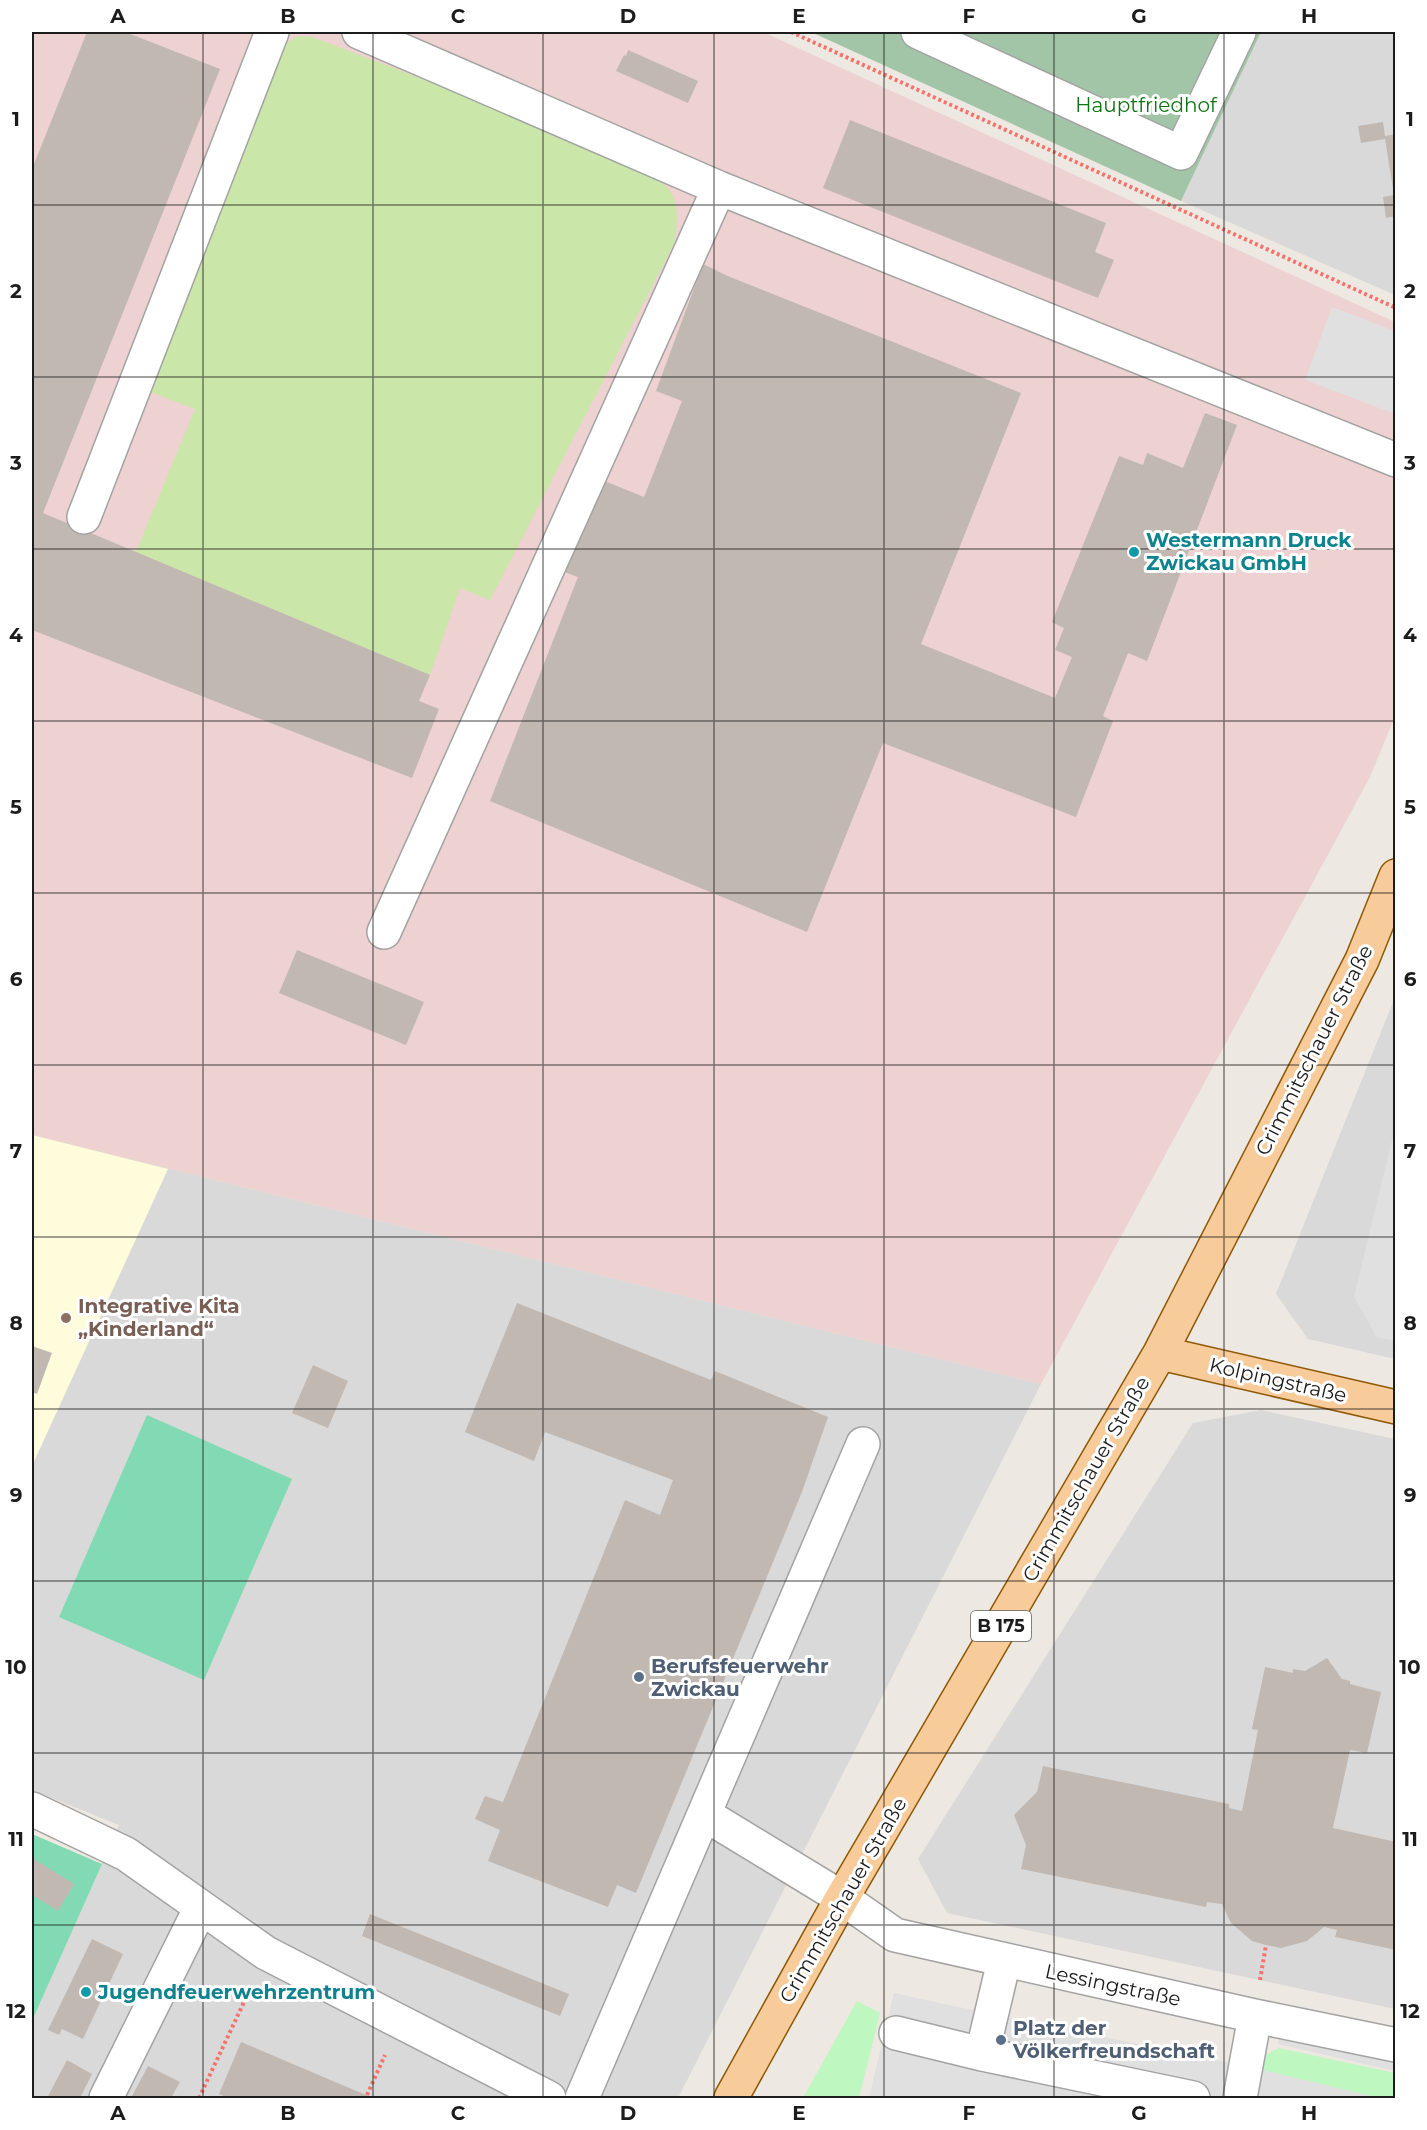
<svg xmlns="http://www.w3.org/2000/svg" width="1427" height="2130" font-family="Montserrat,sans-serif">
	<rect width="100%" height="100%" fill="#ede8e1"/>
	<path fill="#dad9d9" d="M1261,32H1395V295L1181,201Z
		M1395,997V1359L1308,1339L1276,1294Z
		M32,1135L1041,1384L678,2098H32V2021L119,1825L32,1790Z
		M1261,1410L1395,1439V2009L947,1913L918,1859L1193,1423Z"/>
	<path fill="#eed1d1" d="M32,32H763L1395,322V716L1370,777L1041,1384L32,1135Z"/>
	<path fill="#fefcda" d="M32,1135L168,1169L32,1466Z"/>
	<path fill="#cae6a8" d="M298,36L313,37L638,162C675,191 682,197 674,244L490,600L460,588L430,675L136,552L195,409L148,391L285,43Z"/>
	<path fill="#a3c5a7" d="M811,32H1261L1181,201Z"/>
	<path fill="#bef7c0" d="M857,2001L880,2013L859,2098H803Z
		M1279,2048L1395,2073V2098H1379L1258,2069L1265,2055Z"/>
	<path fill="#81dab3" d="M147,1415L292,1479L204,1680L59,1617Z
		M32,1834L102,1864L32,2021Z"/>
	<path fill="#e0e0e0" d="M1332,307L1395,331V414L1305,380Z
		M1395,1128V1341L1377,1337L1354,1297Z
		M894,1993L991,2014L1246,2066L1379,2098H869Z
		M1281,2029L1395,2054V2071L1278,2044Z"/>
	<path fill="#c1b8b1" d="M87,32H125L220,69L43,513L430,675L419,701L439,709L412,778L32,630V169Z
		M628,50L698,81L688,103L616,71L624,55L626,56Z
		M850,120L1106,223L1095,252L1114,260L1098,298L823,188Z
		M1383,122L1385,136L1396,134V216L1386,218L1383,197L1394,195L1385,139L1361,143L1358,126Z
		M703,264L730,277L1021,393L921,644L1055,698L1072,657L1055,650L1064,628L1052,622L1119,456L1143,465L1147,453L1183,468L1205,413L1237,425L1147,661L1128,653L1103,716L1113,721L1076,817L883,743L807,932L490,801L578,577L559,570L597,478L644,497L682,401L656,391Z
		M297,950L424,1002L406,1045L279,993Z
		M517,1303L711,1380L715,1371L828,1417L802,1492L636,1893L617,1885L608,1907L488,1861L500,1830L475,1819L485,1796L503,1802L625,1500L660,1515L673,1480L545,1432L534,1461L465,1432Z
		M32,1346L52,1353L37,1394L32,1392Z
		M313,1365L348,1381L328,1428L292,1413Z
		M1327,1658L1342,1679L1350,1681V1684L1381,1692L1367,1753L1350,1750L1333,1828L1396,1842V1950L1335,1937L1337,1930L1324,1927L1307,1941L1281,1948L1266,1945L1252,1941L1231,1923L1222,1904L1207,1902L1206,1907L1021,1869L1026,1845L1014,1815L1037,1792L1043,1766L1229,1804V1808L1242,1811L1258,1730L1252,1729L1265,1667L1293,1673V1669L1305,1671Z
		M32,1858L74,1884L58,1911L32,1895Z
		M370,1914L569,1994L560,2016L362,1936Z
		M92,1939L123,1954L83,2039L62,2029L59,2035L48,2030Z
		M241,2042L354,2090L374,2098H228L219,2094Z
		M67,2060L92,2074L80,2098H47Z
		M148,2066L180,2082L171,2098H131Z"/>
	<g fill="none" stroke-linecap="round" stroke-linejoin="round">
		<g stroke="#a3a3a3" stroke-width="36">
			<path id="minor" d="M359,32L719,188L1396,460
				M918,32L1181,153L1239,32
				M84,517L272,32
				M384,932L719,188
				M32,1809L126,1854L266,1953L549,2098
				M704,1814L842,1898L895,1935L1255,2016L1396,2045
				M896,2033L982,2054L1004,1961
				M982,2054L1193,2098
				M106,2098L201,1907
				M582,2098L863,1444
				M1240,2098L1255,2016"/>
		</g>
		<g stroke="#8e5905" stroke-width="36">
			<path id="major" d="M1160,1353L1396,1407
				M731,2098L842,1898L1160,1353L1362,960L1396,876"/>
		</g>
		<path stroke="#f4726b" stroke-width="4" stroke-dasharray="3 3" stroke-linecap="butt" d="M791,32L1396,308
			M1260,1980L1266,1945
			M367,2095L385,2055
			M199,2098L252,1985"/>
		<use href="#minor" stroke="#fff" stroke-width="33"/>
		<use href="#major" stroke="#f8cb9b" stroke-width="33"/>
	</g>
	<path fill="none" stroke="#1c1c1c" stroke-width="1.5" stroke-opacity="0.55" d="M203,32V2098M373,32V2098M543,32V2098M714,32V2098M884,32V2098M1054,32V2098M1224,32V2098M32,205H1396M32,377H1396M32,549H1396M32,721H1396M32,893H1396M32,1065H1396M32,1237H1396M32,1409H1396M32,1581H1396M32,1753H1396M32,1925H1396"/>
	<g fill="#0f9aa8" stroke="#fff" stroke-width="2">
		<circle cx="1134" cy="552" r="6"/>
		<circle cx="86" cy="1992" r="6"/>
	</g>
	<circle fill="#8d6e63" stroke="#fff" stroke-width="2" cx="66" cy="1318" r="6"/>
	<g fill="#5c6f8a" stroke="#fff" stroke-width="2">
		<circle cx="639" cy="1677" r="6"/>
		<circle cx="1001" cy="2040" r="6"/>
	</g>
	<g text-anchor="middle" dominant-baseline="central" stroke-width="6" stroke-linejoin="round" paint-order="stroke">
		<rect fill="#fff" stroke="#606060" stroke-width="1.5" x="971" y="1611" width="60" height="30" rx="4.5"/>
		<g font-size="18" font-weight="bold" fill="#1c1c1c">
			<text x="1001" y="1626">B 175</text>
		</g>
		<g font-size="20" fill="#0f7412" stroke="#fff">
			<text x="1146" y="105">Hauptfriedhof</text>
		</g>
		<g font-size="20" font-weight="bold" fill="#0d838f" stroke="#fff" text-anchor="start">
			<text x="1146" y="540">Westermann Druck<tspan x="1146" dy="23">Zwickau GmbH</tspan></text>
			<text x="98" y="1992">Jugendfeuerwehrzentrum</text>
		</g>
		<g font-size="20" fill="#1c1c1c" stroke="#fff">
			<text transform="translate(1314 1050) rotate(-63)">Crimmitschauer Straße</text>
			<text transform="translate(1278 1380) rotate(13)">Kolpingstraße</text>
			<text transform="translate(1086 1479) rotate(-60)">Crimmitschauer Straße</text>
			<text transform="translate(843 1900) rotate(-60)">Crimmitschauer Straße</text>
			<text transform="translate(1113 1985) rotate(12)">Lessingstraße</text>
		</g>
		<g font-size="20" font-weight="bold" fill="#785e54" stroke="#fff" text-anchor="start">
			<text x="78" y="1306">Integrative Kita<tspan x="78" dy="23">„Kinderland“</tspan></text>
		</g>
		<g font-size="20" font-weight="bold" fill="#4e5e75" stroke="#fff" text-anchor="start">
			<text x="651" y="1666">Berufsfeuerwehr<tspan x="651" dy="23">Zwickau</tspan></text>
			<text x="1013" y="2028">Platz der<tspan x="1013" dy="23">Völkerfreundschaft</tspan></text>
		</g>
	</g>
	<rect width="1427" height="2130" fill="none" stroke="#ffffff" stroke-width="66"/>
	<rect x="33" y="33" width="1361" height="2064" fill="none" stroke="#1c1c1c" stroke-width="2"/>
	<g font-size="20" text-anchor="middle" font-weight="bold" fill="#1c1c1c">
		<text x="118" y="23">A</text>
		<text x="288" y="23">B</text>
		<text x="458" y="23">C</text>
		<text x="628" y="23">D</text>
		<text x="799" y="23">E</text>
		<text x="969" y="23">F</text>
		<text x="1139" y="23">G</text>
		<text x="1309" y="23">H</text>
		<text x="16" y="126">1</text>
		<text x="1410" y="126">1</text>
		<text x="16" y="298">2</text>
		<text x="1410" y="298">2</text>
		<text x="16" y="470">3</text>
		<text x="1410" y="470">3</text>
		<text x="16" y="642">4</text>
		<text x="1410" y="642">4</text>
		<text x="16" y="814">5</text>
		<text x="1410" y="814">5</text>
		<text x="16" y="986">6</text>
		<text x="1410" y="986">6</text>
		<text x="16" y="1158">7</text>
		<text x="1410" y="1158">7</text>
		<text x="16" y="1330">8</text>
		<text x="1410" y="1330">8</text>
		<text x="16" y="1502">9</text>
		<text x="1410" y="1502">9</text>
		<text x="16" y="1674">10</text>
		<text x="1410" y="1674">10</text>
		<text x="16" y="1846">11</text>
		<text x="1410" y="1846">11</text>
		<text x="16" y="2018">12</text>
		<text x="1410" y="2018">12</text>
		<text x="118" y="2120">A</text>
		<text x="288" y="2120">B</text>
		<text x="458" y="2120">C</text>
		<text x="628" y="2120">D</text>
		<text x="799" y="2120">E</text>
		<text x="969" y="2120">F</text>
		<text x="1139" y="2120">G</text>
		<text x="1309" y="2120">H</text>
	</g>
</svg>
